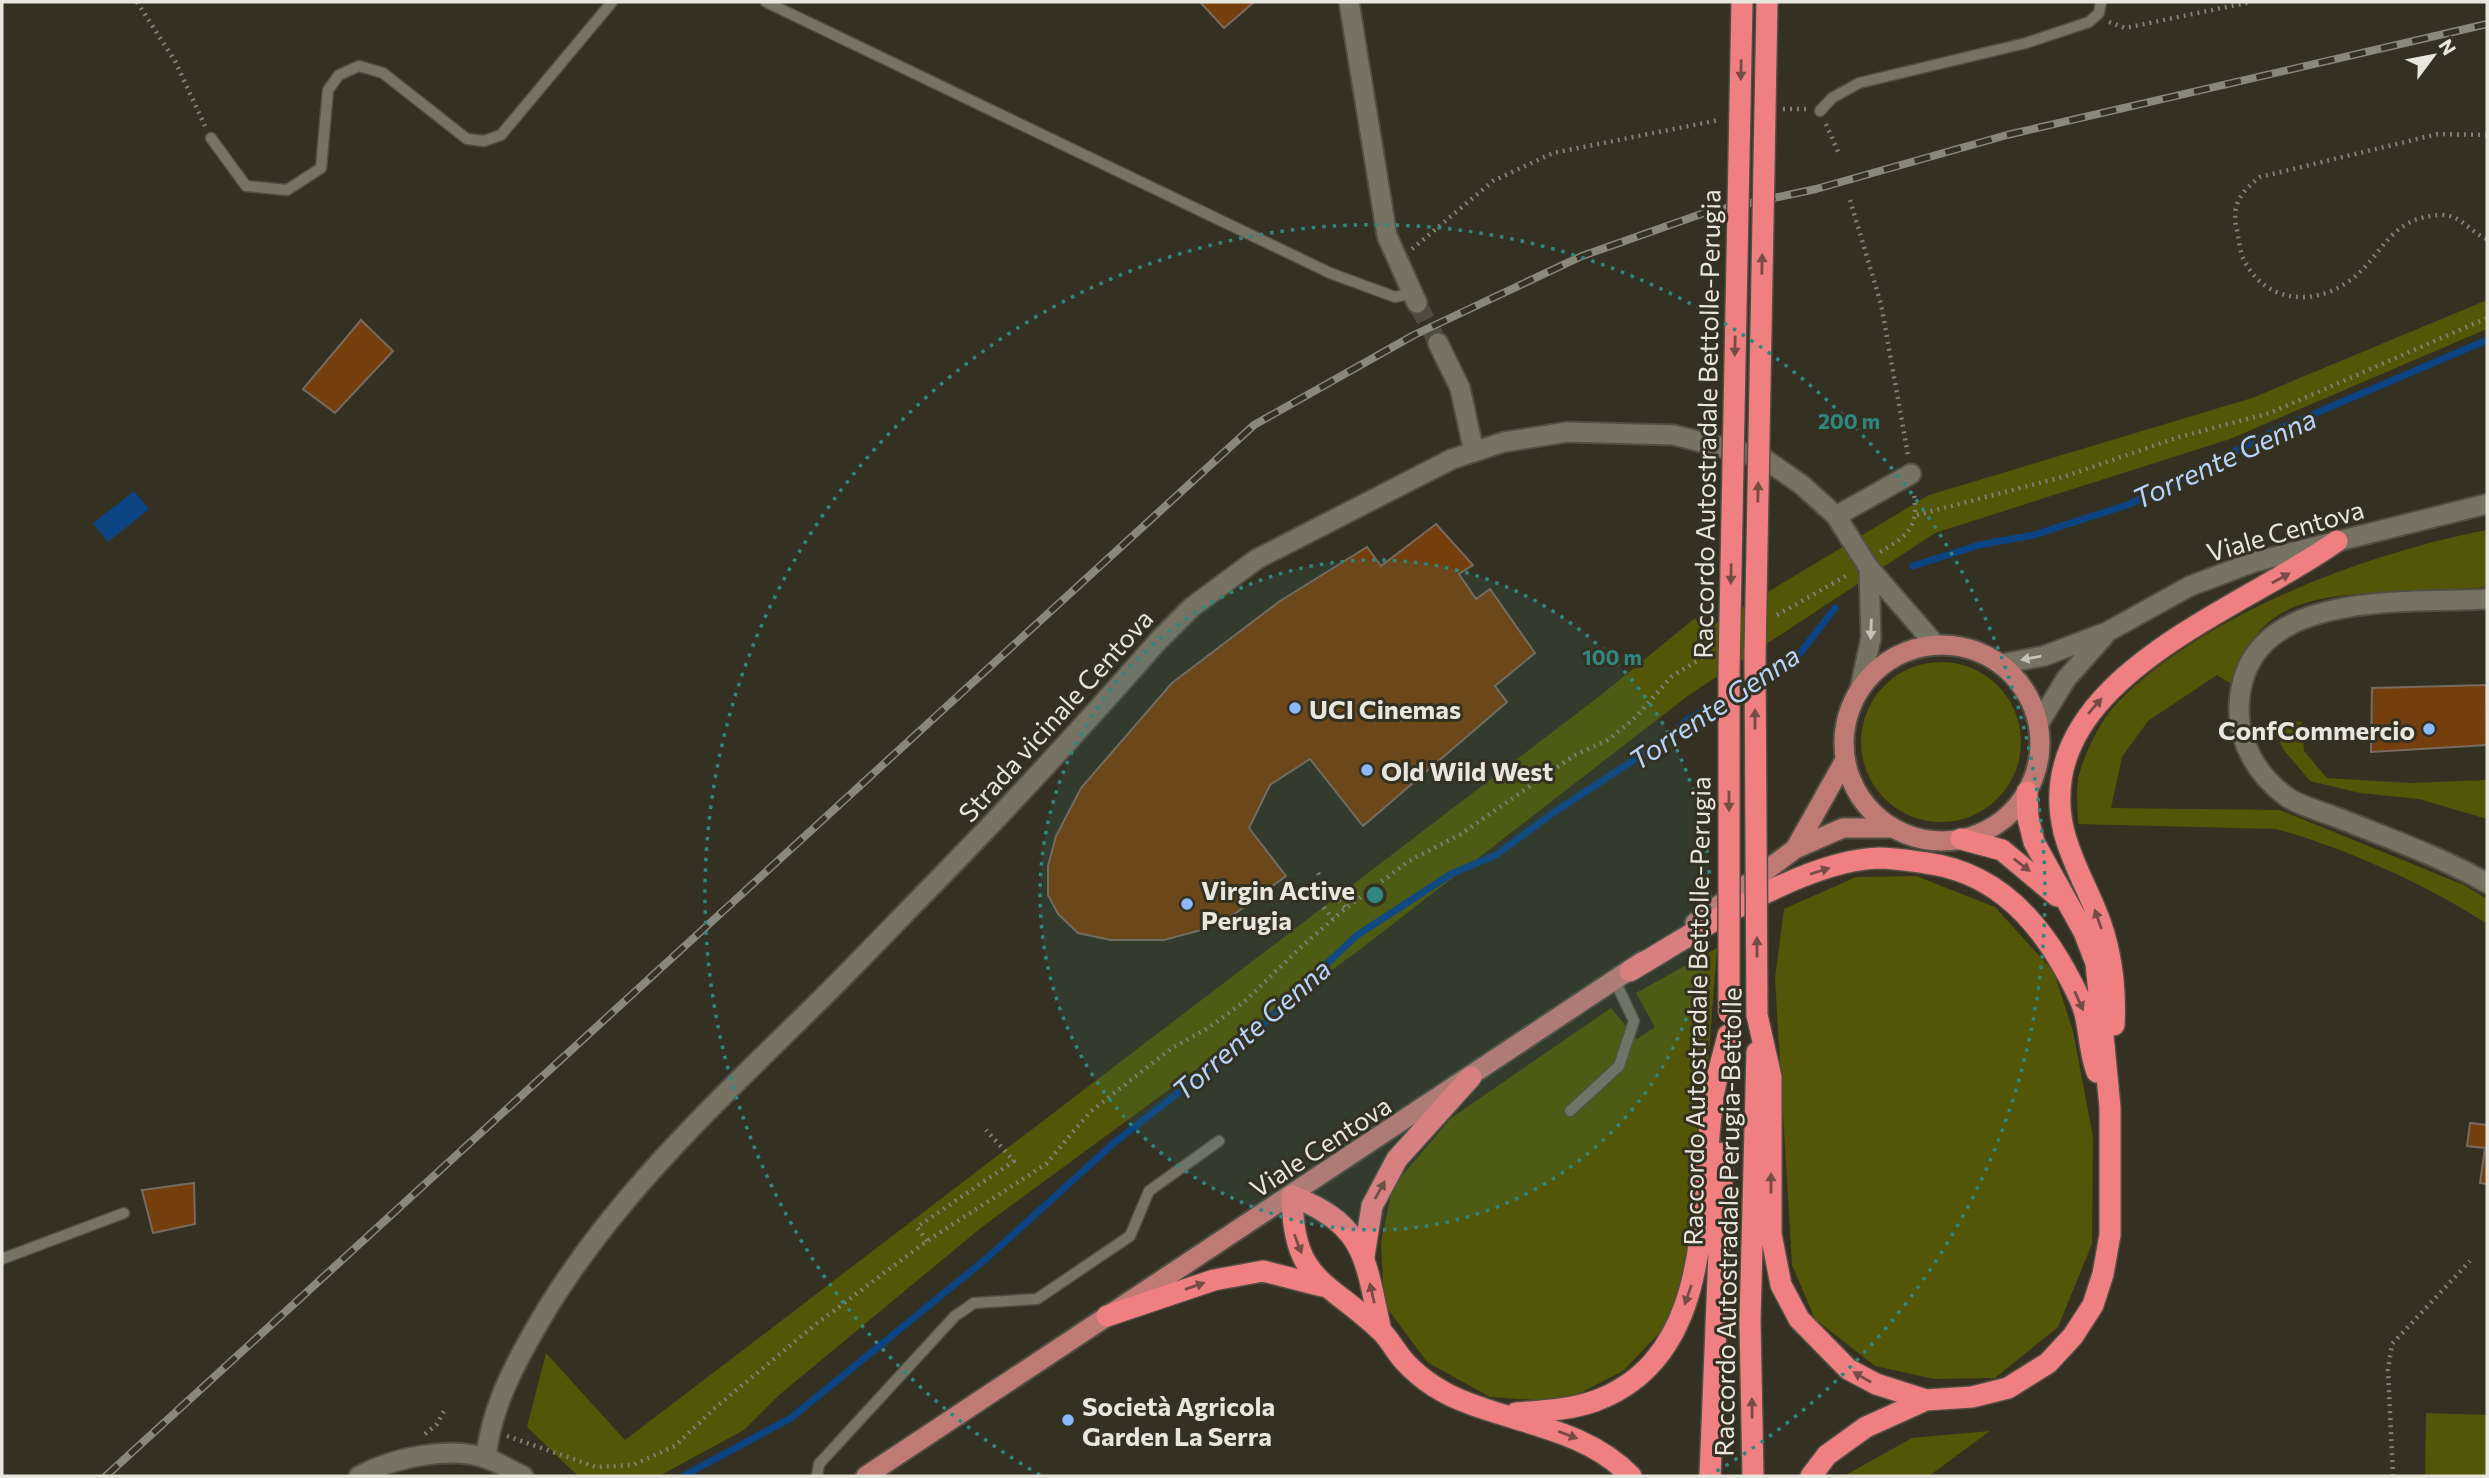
<svg xmlns="http://www.w3.org/2000/svg" width="2489" height="1478" font-family="Commissioner,sans-serif">
	<rect width="100%" height="100%" fill="#343123"/>
	<path fill="#525606" d="M2487,300V329L2230,439L1935,533L1689,695L1362,948L982,1227L779,1395L744,1430L659,1476H578L527,1427L546,1353L625,1440L1601,695L1695,618L1703,631L1929,495L2252,398Z
		M2487,530V587C2455,589 2422,591 2390,592C2315,596 2255,600 2233,685L2217,675L2148,721L2122,757L2111,808L2280,810L2464,885L2487,899V924C2427,885 2345,848 2276,829L2078,824C2078,807 2075,786 2080,771C2088,747 2101,719 2119,701C2206,613 2367,553 2487,530Z
		M1861 742a80 80 0 1 1 160 0a80 80 0 1 1-160 0Z
		M2270,719L2302,722L2304,751L2327,778L2410,783L2487,780V819L2419,799L2360,793L2310,781L2283,749Z
		M1916,876L1995,907L2054,972L2073,1031L2093,1137L2092,1244L2058,1327L1995,1378L1934,1379L1875,1366L1815,1319L1792,1265L1775,978L1784,909L1856,877Z
		M1717,948L1695,1234L1667,1325L1623,1371L1563,1402L1490,1397L1427,1362L1384,1304L1381,1242L1393,1186L1451,1118L1611,1008L1637,1039L1655,1027L1636,993Z
		M2426,1413L2487,1415V1476H2425Z
		M1990,1431L1929,1476H1844L1912,1438Z"/>
	<path fill="#0c4382" d="M134,491L149,509L108,542L93,523Z"/>
	<g fill="none" stroke-linecap="round" stroke-linejoin="round">
		<path stroke="#0c4382" stroke-width="7" d="M1913,566L1979,545L2034,535L2130,504L2283,427L2487,340
			M683,1476L791,1418L987,1258L1115,1142L1250,1037L1356,936L1451,874L1496,855L1553,813L1666,739L1687,720L1797,657L1835,608"/>
	</g>
	<path fill="#753f0d" stroke="#796a60" stroke-width="2" d="M1200,2H1254L1224,28Z
		M361,320L393,351L335,413L303,389Z
		M1436,524L1473,565L1459,574L1476,599L1490,589L1535,653L1495,686L1507,702L1363,826L1310,759L1270,785L1249,828L1286,876L1236,913L1201,930L1164,940H1111L1078,933L1058,914L1048,895V866L1056,836L1081,788L1172,683L1280,601L1367,547L1381,566Z
		M2486,685L2487,745L2371,752L2372,688Z
		M2470,1123L2487,1125V1184L2480,1183L2485,1148L2467,1146Z
		M194,1183L195,1224L153,1233L142,1190Z"/>
	<g fill="none" stroke-linecap="round" stroke-linejoin="round">
		<path stroke="#4f4c3f" stroke-width="19" stroke-dasharray="19 10" stroke-linecap="butt" d="M1417,303L1438,343"/>
		<g stroke="#514f42" stroke-width="13">
			<path id="service" d="M766,2L1330,273L1395,297L1413,293
				M1820,111L1832,98L1859,83L2026,43L2089,22L2099,13L2101,2
				M211,138L246,186L287,190L321,168L328,90L339,75L359,66L383,73L467,139L484,141L501,135L612,2
				M1570,1111L1619,1066L1634,1021L1615,981
				M2,1259L124,1213
				M817,1476L819,1464L955,1316L974,1303L1037,1299L1130,1236L1149,1191L1219,1141"/>
		</g>
		<g stroke="#514f42" stroke-width="23">
			<path id="minor" d="M1349,2L1387,236L1417,303
				M1438,343L1460,388L1474,452
				M1836,516L1911,474
				M2487,599C2404,604 2243,587 2239,707C2238,743 2258,776 2287,797C2302,807 2324,812 2341,819C2390,839 2441,857 2487,883"/>
		</g>
		<g stroke="#514f42" stroke-width="23">
			<path id="tertiary" d="M1860,688L1871,638L1869,568
				M486,1458C490,1415 509,1375 530,1338C600,1211 705,1113 808,1012C845,976 881,938 917,901C1000,817 1080,730 1158,641L1192,607L1257,559L1452,459L1504,442L1567,432L1674,435L1763,458L1802,485L1836,516L1869,568L1935,644
				M359,1476C392,1458 451,1445 488,1459C500,1463 512,1471 523,1476"/>
		</g>
		<g stroke="#514f42" stroke-width="23">
			<path id="secondary" d="M2001,664L2044,656L2107,632L2190,586L2254,562L2487,504
				M2039,723L2066,679L2105,635"/>
		</g>
		<g stroke="#514f42" stroke-width="23">
			<path id="primary" d="M1844 743a98 98 0 1 1 196 0a98 98 0 1 1-196 0Z
				M1795,849L1845,760
				M1695,923L1795,849L1843,828H1893
				M866,1476L1643,961"/>
		</g>
		<g stroke="#514f42" stroke-width="24">
			<path id="motorway" d="M1961,839L2002,850L2057,896
				M1630,971C1696,932 1802,860 1879,858C1894,858 1911,861 1926,863C1988,871 2030,910 2061,963C2069,977 2079,995 2084,1010C2090,1031 2089,1052 2097,1072
				M1757,1015L1771,1077V1234L1781,1285L1799,1319L1848,1369L1876,1384L1926,1400
				M2114,1025C2116,986 2111,947 2096,911C2085,884 2071,860 2064,832C2027,681 2242,610 2337,541
				M1364,1256L1372,1206L1397,1159L1471,1077
				M1107,1316L1214,1280L1263,1271L1322,1286
				M1381,1331C1365,1260 1367,1225 1292,1196C1293,1282 1326,1279 1380,1330C1390,1339 1396,1353 1406,1363C1423,1381 1446,1395 1468,1403C1525,1425 1587,1431 1631,1476
				M1516,1413C1542,1411 1570,1410 1595,1401C1720,1355 1697,1196 1714,1092C1717,1073 1724,1054 1728,1035
				M1710,1476L1723,1153
				M1753,1476L1750,1321L1757,1052
				M1811,1476L1827,1455L1866,1427L1926,1400L1972,1397L2008,1388L2048,1363L2073,1336L2093,1305L2103,1274L2110,1235V1107L2096,963L2084,932L2034,842L2028,818L2027,792"/>
		</g>
		<path stroke="#817f72" stroke-width="4.5" stroke-dasharray="2 5" stroke-linecap="butt" d="M137,2L175,61L205,126
			M2109,22L2125,28L2251,2
			M1783,109H1806
			M1826,124L1839,154
			M2487,135L2438,134L2260,177C2242,191 2232,203 2236,226C2239,237 2239,252 2245,262C2266,302 2313,307 2349,281C2384,256 2388,217 2441,215C2460,214 2471,233 2487,239
			M1850,200L1881,304L1908,455
			M1412,249L1493,181L1553,153L1719,120
			M1917,515L2066,476L2179,437L2270,413L2487,318
			M1880,552C1907,536 1919,528 1914,494
			M1777,615L1846,576
			M1318,873L1325,887L1346,908
			M1325,887L1322,905L1333,919
			M927,1241L917,1227L1014,1161L986,1130
			M425,1434L437,1424L446,1407
			M507,1436L596,1467L633,1465L675,1446L715,1408L816,1324L927,1241L1046,1164L1090,1112L1172,1048L1208,1028L1245,1001L1300,948L1346,908L1409,861L1461,834L1575,755L1608,740L1636,717L1671,677L1708,654
			M2393,1476L2388,1370L2392,1344L2470,1261"/>
		<use href="#service" stroke="#777363" stroke-width="10"/>
		<use href="#minor" stroke="#777363" stroke-width="19"/>
		<use href="#tertiary" stroke="#777363" stroke-width="19"/>
		<use href="#secondary" stroke="#777363" stroke-width="19"/>
		<use href="#primary" stroke="#c07a76" stroke-width="19"/>
		<use href="#motorway" stroke="#f07f82" stroke-width="21"/>
		<g stroke="#8a887c" stroke-width="8">
			<path id="rail" d="M106,1476L1254,425L1414,335L1582,256L1704,213L1816,189L2007,135L2487,24"/>
		</g>
		<use href="#rail" stroke="#343123" stroke-width="5" stroke-dasharray="16" stroke-linecap="butt"/>
		<g stroke="#514f42" stroke-width="24" stroke-linecap="butt">
			<path id="motorway-bridge" d="M1729,1013V671L1742,2
				M1757,1015L1755,656L1767,2"/>
		</g>
		<use href="#motorway-bridge" stroke="#f07f82" stroke-width="21"/>
	</g>
	<defs><path id="oneway-solid" d="M-6-.8H1V-3.2L6.5 0L1 3.2V.8H-6Z" transform="scale(1.75)"/></defs>
	<g fill="#764c44">
		<use href="#oneway-solid" transform="translate(1741 70) rotate(91)"/>
		<use href="#oneway-solid" transform="translate(1762 264) rotate(-89)"/>
		<use href="#oneway-solid" transform="translate(1735 346) rotate(91)"/>
		<use href="#oneway-solid" transform="translate(1758 492) rotate(-89)"/>
		<use href="#oneway-solid" transform="translate(1731 574) rotate(91)"/>
		<use href="#oneway-solid" transform="translate(2281 578) rotate(-29)"/>
		<use href="#oneway-solid" transform="translate(2095 706) rotate(-49)"/>
		<use href="#oneway-solid" transform="translate(1755 719) rotate(-90)"/>
		<use href="#oneway-solid" transform="translate(1729 801) rotate(90)"/>
		<use href="#oneway-solid" transform="translate(2022 865) rotate(38)"/>
		<use href="#oneway-solid" transform="translate(1820 871) rotate(-18)"/>
		<use href="#oneway-solid" transform="translate(2098 919) rotate(-109)"/>
		<use href="#oneway-solid" transform="translate(1757 947) rotate(-90)"/>
		<use href="#oneway-solid" transform="translate(2079 1001) rotate(66)"/>
		<use href="#oneway-solid" transform="translate(1771 1183) rotate(-90)"/>
		<use href="#oneway-solid" transform="translate(1380 1190) rotate(-61)"/>
		<use href="#oneway-solid" transform="translate(1298 1244) rotate(69)"/>
		<use href="#oneway-solid" transform="translate(1195 1286) rotate(-19)"/>
		<use href="#oneway-solid" transform="translate(1372 1293) rotate(-103)"/>
		<use href="#oneway-solid" transform="translate(1688 1295) rotate(109)"/>
		<use href="#oneway-solid" transform="translate(1862 1377) rotate(-150)"/>
		<use href="#oneway-solid" transform="translate(1752 1408) rotate(-91)"/>
		<use href="#oneway-solid" transform="translate(1568 1435) rotate(21)"/>
	</g>
	<g fill="#c6c4b8">
		<use href="#oneway-solid" transform="translate(1871 629) rotate(92)"/>
		<use href="#oneway-solid" transform="translate(2031 658) rotate(170)"/>
	</g>
	<circle cx="1375" cy="895" r="335" fill="#30877f" fill-opacity=".12"/>
	<g fill="none" stroke="#30877f" stroke-width="3.5" stroke-dasharray="3.5 7">
		<circle cx="1375" cy="895" r="335"/>
		<path d="M1040 1475A670 670 0 1 1 1710 1475"/>
	</g>
	<g fill="#8abafc" stroke="#343123" stroke-width="2.5">
		<circle cx="1295" cy="708" r="7"/>
		<circle cx="2429" cy="729" r="7"/>
		<circle cx="1367" cy="770" r="7"/>
		<circle cx="1187" cy="904" r="7"/>
		<circle cx="1068" cy="1420" r="7"/>
	</g>
	<g text-anchor="middle" dominant-baseline="central" stroke-width="6" stroke-linejoin="round" paint-order="stroke">
		<g font-size="26" fill="#e8e7dd" stroke="#343123">
			<text transform="translate(1706 424) rotate(-89)">Raccordo Autostradale Bettolle-Perugia</text>
			<text transform="translate(2285 530) rotate(-16)">Viale Centova</text>
			<text transform="translate(1055 715) rotate(-48)">Strada vicinale Centova</text>
			<text transform="translate(1696 1011) rotate(-89)">Raccordo Autostradale Bettolle-Perugia</text>
			<text transform="translate(1320 1146) rotate(-33)">Viale Centova</text>
			<text transform="translate(1727 1222) rotate(-89)">Raccordo Autostradale Perugia-Bettolle</text>
		</g>
		<g font-size="26" font-weight="bold" fill="#e8e7dd" stroke="#343123" text-anchor="start">
			<text x="1309" y="708">UCI Cinemas</text>
			<text x="2415" y="729" text-anchor="end">ConfCommercio</text>
			<text x="1381" y="770">Old Wild West</text>
			<text x="1201" y="889">Virgin Active<tspan x="1201" dy="30">Perugia</tspan></text>
			<text x="1082" y="1405">Società Agricola<tspan x="1082" dy="30">Garden La Serra</tspan></text>
		</g>
		<g font-size="28" font-style="italic" fill="#b8d4f9" stroke="#343123">
			<text transform="translate(2224 458) rotate(-25)">Torrente Genna</text>
			<text transform="translate(1714 707) rotate(-34)">Torrente Genna</text>
			<text transform="translate(1251 1029) rotate(-41)">Torrente Genna</text>
		</g>
	</g>
	<circle cx="1375" cy="895" r="10" fill="#30877f" stroke="#343123" stroke-width="3.5"/>
	<g font-size="21" text-anchor="middle" font-weight="bold" fill="#30877f" stroke="#343123" stroke-width="6" stroke-linejoin="round" paint-order="stroke">
		<text x="1849" y="429">200 m</text>
		<text x="1612" y="665">100 m</text>
	</g>
	<rect width="2489" height="1478" fill="none" stroke="#e8e7dd" stroke-width="7"/>
	<g transform="translate(2433 56) rotate(58)" stroke="#343123" stroke-width="5" paint-order="stroke">
	<path d="M0-5L12 26L0 18L-12 26Z" fill="#e8e7dd"/>
	<text y="-10" font-size="19" font-weight="bold" text-anchor="middle" fill="#e8e7dd">N</text>
	</g>
</svg>
